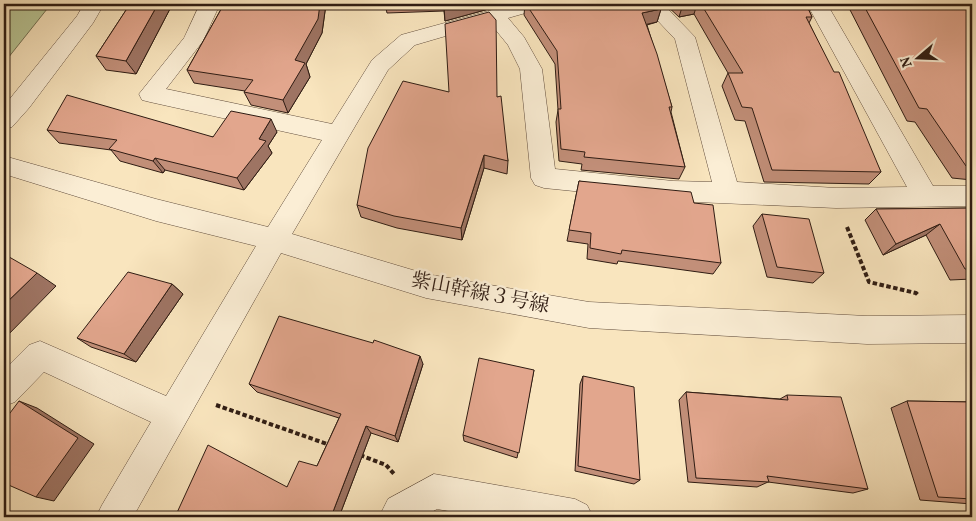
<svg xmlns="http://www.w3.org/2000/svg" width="976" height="521" font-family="Vollkorn,'Noto Serif JP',serif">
	<rect width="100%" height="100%" fill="#f9e5be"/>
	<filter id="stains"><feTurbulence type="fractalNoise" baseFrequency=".004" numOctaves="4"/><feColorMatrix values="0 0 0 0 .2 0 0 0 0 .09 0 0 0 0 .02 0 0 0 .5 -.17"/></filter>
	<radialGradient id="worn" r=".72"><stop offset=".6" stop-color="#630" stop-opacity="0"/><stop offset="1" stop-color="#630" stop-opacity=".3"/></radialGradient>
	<path fill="#b9c695" stroke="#747154" d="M4,4H51L4,63Z"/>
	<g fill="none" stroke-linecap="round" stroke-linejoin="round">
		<g stroke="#624e3e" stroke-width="1">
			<path id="minor" d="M84,4H104L93,23L29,108L12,127L4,129V106L77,16Z
				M200,4H220L203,41L166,89L332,124L372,60L401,35L514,4H546L543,8L508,18L524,37L542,69L555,169L673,181L712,182L675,39L642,4H663L695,37L737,182L836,188L907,187L807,4H827L933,186H972V206L836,208L673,201L544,188L535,185L531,178L520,69L508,45L490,23L415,45L388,70L292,234L426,274L589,302L867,316L972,315V343L867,344L589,328L426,298L281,253L133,517H96L102,505L151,422L44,372L15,402L4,406V370L29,345L40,341L166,396L256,246L156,221L4,174V156L156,199L268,227L322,140L150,102L142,100L139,94L184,38Z
				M434,474L575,499L587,505L593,517H482L437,509L423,517H379L388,499Z"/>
		</g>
		<path stroke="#2f1c13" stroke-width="4" stroke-dasharray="4.5 2.5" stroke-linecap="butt" d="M847,227L869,282L916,293L919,296
			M216,405L330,445
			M360,455L386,465L395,475"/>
		<use href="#minor" fill="#fbeed5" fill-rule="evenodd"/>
	</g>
	<path fill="#c28f79" stroke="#2f1c13" d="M130,4H171L172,5L136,74L106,70L96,56Z
		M224,4H326L322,33L306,64L310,77L288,113L251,105L244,92L245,91L194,83L187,70Z
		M385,4H496V7L445,21L444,11L387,13Z
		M525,4H656L661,9L657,22L647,25L672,107L671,112L685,167L679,179L581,170L582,164L559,161L556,122L558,110L555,64L524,15Z
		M665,4H806L812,17L809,23L881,172L869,184L764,182L745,121L735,120L722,86L728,73L694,14L679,17Z
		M847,4H972V180L952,178L915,122L907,121Z
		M449,92L497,97L508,161L507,174L484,168L462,240L397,228L361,217L357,205Z
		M47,130L213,137L277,132L268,146L272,153L244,190L165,170L163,173L120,161L111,150L59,143Z
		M579,181L694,203L721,263L713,274L618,261L617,264L587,259L588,244L567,241Z
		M972,208V279L950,280L926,235L883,255L865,220L876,209Z
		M762,214L824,273L813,283L767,277L753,226Z
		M172,284L183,294L136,362L91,347L77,338Z
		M423,364L398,442L371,433L339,517H175L287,487L317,466L339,418L257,392L249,384Z
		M534,370L517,458L464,441L463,435Z
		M583,376L640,480L634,484L575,471L580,384Z
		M686,392L780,399L787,395L868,489L853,493L768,482L757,487L688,482L679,400Z
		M907,401L972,402V504L920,500L891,408Z"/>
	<path fill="#9e7463" stroke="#2f1c13" d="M158,4H171L172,5L136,74L126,61Z
		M320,4H326L322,33L306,64L310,77L288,113L283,100L295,60Z
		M458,4H496V7L445,21L444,7Z
		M683,4H697L694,14L679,17Z
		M661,9L657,22L639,26L642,13Z
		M271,119L277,132L268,146L272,153L244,190L237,178L259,139Z
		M484,155V168L462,240L461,228Z
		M155,158L165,170L163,173L153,161Z
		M940,224L926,235L883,255L896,244Z
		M37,273L56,286L4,339V305Z
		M172,284L183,294L136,362L124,354Z
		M420,356L423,364L398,442L395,436Z
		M19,401L37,408L94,444L54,501L36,497Z
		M366,426L371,433L339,517H331Z"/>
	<path fill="#e2a68d" stroke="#2f1c13" d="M130,4H158L126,61L96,56Z
		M224,4H320L318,19L295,60L305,63L283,100L244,92L253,80L187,70Z
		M443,4H458L444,7Z
		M526,4H656L661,9L642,13L657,54L672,107H669L685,167L584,157L585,152L561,149L558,109H561L557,51Z
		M701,4H806L812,17H806L834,72H839L881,172L772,170L752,108L742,107L728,73H743Z
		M863,4H972V167L966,166L927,109L919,108Z
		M489,12L496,20L497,97L501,96L508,161L484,155L461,228L394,216L357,205L368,148L403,81L449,92L445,24Z
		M67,95L213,137L231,111L271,119L259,139L266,141L237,178L155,158L153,161L109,149L117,140L47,130Z
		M579,181L691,192L694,203L713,205L721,263L622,250L621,254L590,248L591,233L569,230Z
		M972,208V269H965L940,224L896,244L876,209Z
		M762,214L809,219L824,273L777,267Z
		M4,254L37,273L4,305Z
		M128,272L172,284L124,354L77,338Z
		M279,316L373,343L374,340L420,356L395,436L366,426L331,517H175L208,445L287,487L299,461L317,466L341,414L249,384Z
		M479,358L534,370L519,453L463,435Z
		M583,376L634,387L640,480L578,466Z
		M686,392L788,400L787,395L841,397L868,489L767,476L769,482L696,478Z
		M19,401L78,438L36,497L4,483V421Z
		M907,401L972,402V499L938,497Z"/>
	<g text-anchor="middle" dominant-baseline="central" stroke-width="5" stroke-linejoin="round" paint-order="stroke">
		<g font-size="20" fill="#2f1c13" stroke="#fbeed5">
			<text transform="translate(480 294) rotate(11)">紫山幹線３号線</text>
		</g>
	</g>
	<rect width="976" height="521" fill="none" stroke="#f9e5be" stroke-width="20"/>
	<rect x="5" y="5" width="966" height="511" fill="none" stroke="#2f1c13" stroke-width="2.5"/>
	<rect x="10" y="10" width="956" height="501" fill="none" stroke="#2f1c13"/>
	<g transform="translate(918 58) rotate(251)" stroke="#fbeed5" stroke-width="4" paint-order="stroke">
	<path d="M0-4L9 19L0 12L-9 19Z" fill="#2f1c13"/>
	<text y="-8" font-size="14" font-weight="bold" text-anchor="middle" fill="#2f1c13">N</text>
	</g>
	<rect width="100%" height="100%" filter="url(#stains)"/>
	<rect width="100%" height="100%" fill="url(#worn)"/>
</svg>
